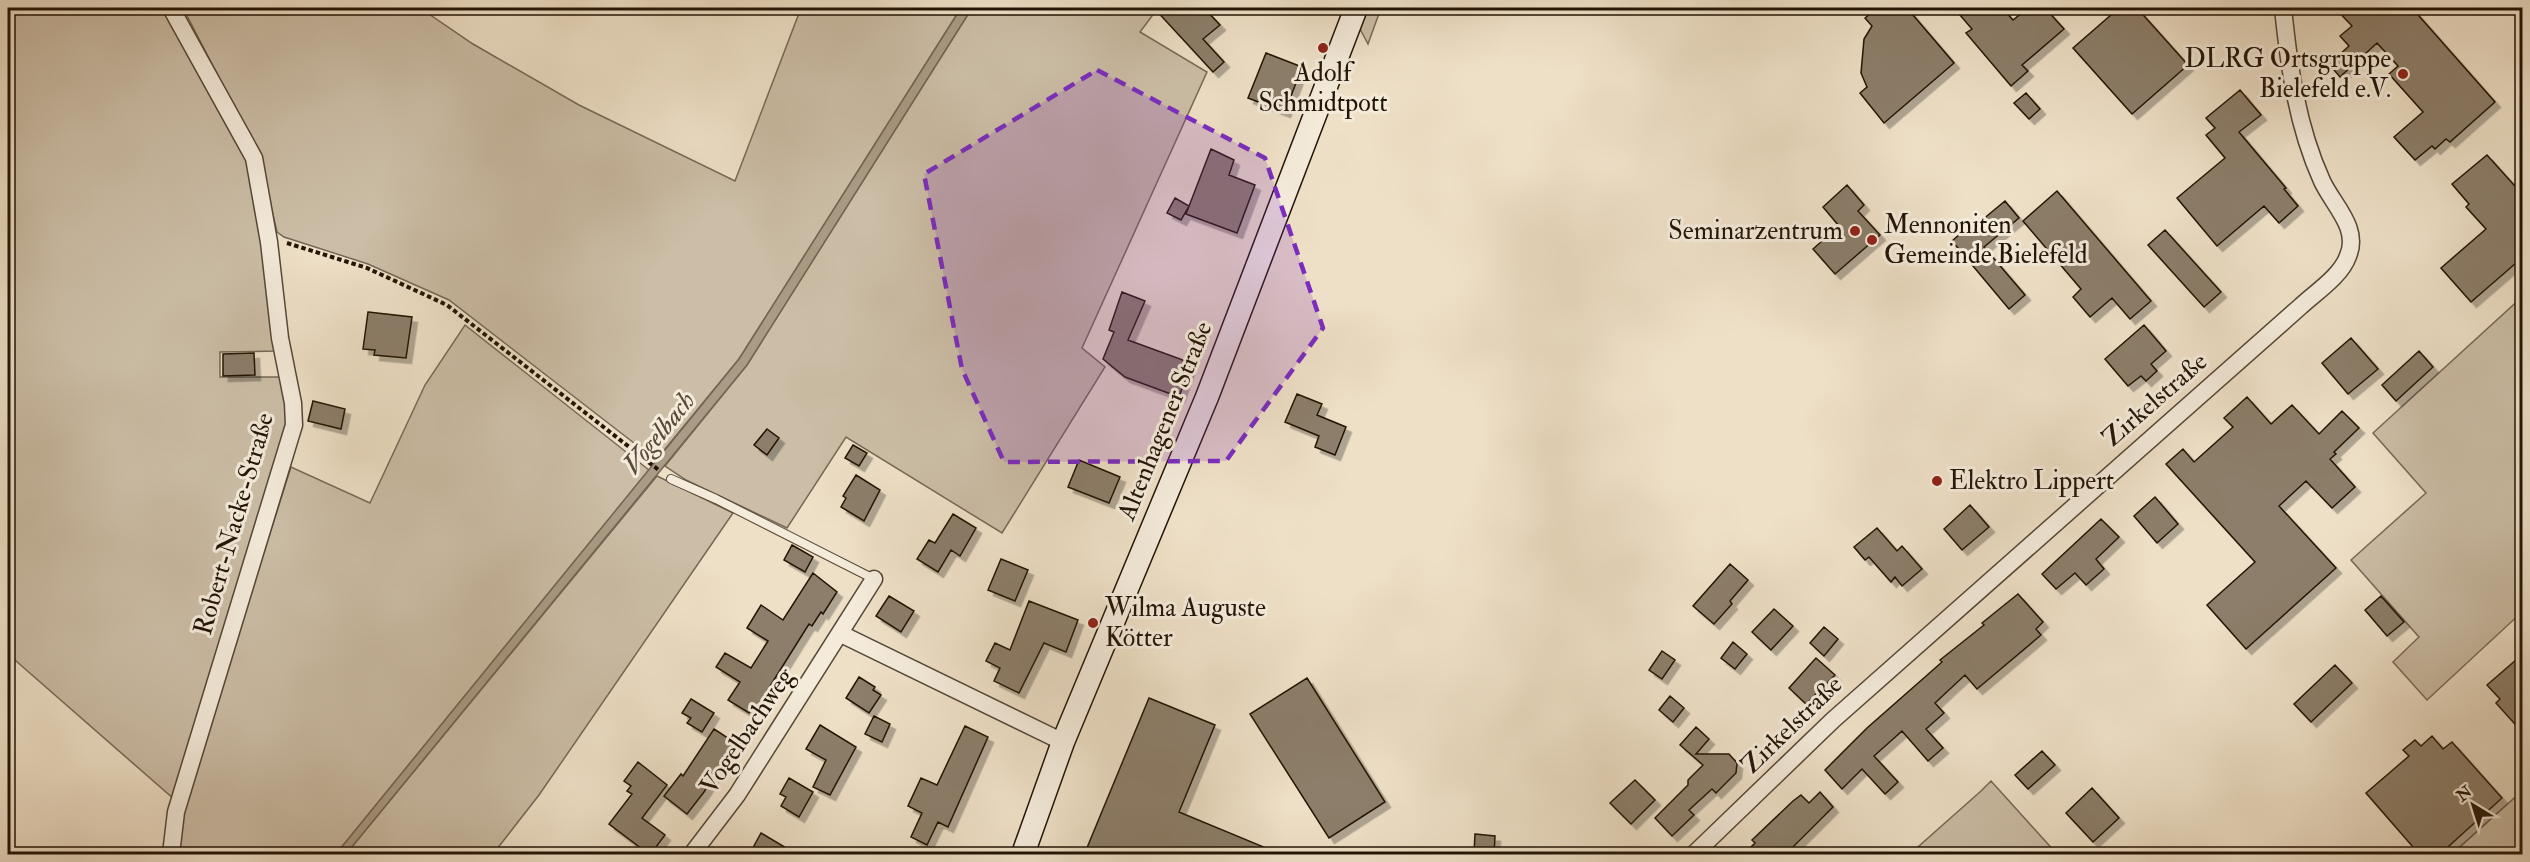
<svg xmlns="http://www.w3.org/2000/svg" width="2530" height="862" font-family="'IM FELL Double Pica',serif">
	<defs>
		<filter id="shadow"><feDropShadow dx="5.5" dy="5.5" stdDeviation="0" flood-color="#0004"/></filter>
	</defs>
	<rect width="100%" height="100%" fill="#eee0c7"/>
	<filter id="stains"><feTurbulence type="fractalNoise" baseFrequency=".00333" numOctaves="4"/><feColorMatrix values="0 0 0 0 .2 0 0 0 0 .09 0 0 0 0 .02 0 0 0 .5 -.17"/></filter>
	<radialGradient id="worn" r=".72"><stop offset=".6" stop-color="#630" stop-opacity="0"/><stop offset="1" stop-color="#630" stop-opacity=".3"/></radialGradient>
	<path fill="#cbbda6" stroke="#766856" stroke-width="1.5" d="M18,8H164L248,160L278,351L220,352V377H283L290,424L175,800L8,654V24Z
		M183,8H420L473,44L579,105L735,181L801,8H961L739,359L656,460L449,300L368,264L284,237L277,232L259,155Z
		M972,8H1158L1140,32L1207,72L1082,348L1105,367L1002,533L846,437L787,528L686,480L665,466L747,365Z
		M1366,8H1381L1368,44L1360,29Z
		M2522,297V612L2427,700L2393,662L2419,637L2351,560L2426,493L2373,433Z
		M465,325L649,470L336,854H175L186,798L291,467L370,503L425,385Z
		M657,476L733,513L539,795L493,854H346Z
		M1991,781L2057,854H1910L1981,791Z
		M2522,791V854H2452Z"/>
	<path fill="#a99b85" stroke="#736552" stroke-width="1.5" d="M961,8H972L747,365L346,854H336L739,359Z"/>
	<path fill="#8c7e6a" stroke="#221406" stroke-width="1.5" filter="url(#shadow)" d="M1154,8H1204L1220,25L1203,39L1224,62L1213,72Z
		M1877,8H1907L1954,63L1884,123L1860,93L1867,87L1861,73L1864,39L1872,26L1865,18Z
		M1954,8H2002L2013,20L2028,8H2045L2064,29L2022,65L2028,71L2011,86L1966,33L1972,29Z
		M2119,8H2137L2188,65L2132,114L2073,48Z
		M2335,8H2412L2495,102L2450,142L2446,139L2435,149L2432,146L2415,160L2394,137L2423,112L2389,74L2398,66L2377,43L2340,77L2329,64L2349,46L2340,36L2352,26Z
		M1266,53L1302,67L1285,112L1248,98Z
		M2240,90L2261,115L2239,132L2286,188L2284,189L2298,206L2279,223L2264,206L2217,246L2177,198L2225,158L2206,135L2215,128L2206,118Z
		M2026,93L2040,109L2029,119L2014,103Z
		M1211,149L1234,160L1229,175L1255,185L1237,233L1186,214Z
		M2487,155L2523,195V257L2471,302L2441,268L2486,229L2466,207L2469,204L2452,184Z
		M1847,185L1864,205L1858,211L1880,235L1835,274L1813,249L1839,226L1823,207Z
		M2057,191L2151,301L2130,319L2112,298L2090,317L2073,297L2081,289L2023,221Z
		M1175,198L1189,206L1181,220L1167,213Z
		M2005,201L2019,218L1984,247L2025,295L2009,309L1952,241L1968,227L1970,230Z
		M2165,230L2221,292L2204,307L2148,245Z
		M1122,292L1145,301L1128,340L1191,363L1179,397L1125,377L1103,359L1114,332L1109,330Z
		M368,312L412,317L406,358L374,355L375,350L363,349Z
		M2144,325L2166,351L2151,364L2157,371L2146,381L2141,376L2128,386L2105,359Z
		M2351,338L2378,369L2348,394L2322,363Z
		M2419,351L2433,367L2396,401L2382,385Z
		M254,353L255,375L223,376V354Z
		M1297,394L1322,404L1317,415L1346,427L1335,455L1315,447L1319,436L1285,422Z
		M2247,397L2271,424L2292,405L2319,434L2342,411L2359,428L2334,452L2336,454L2330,459L2355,487L2332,508L2306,481L2279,506L2336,568L2246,649L2207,605L2255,562L2166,464L2183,449L2194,462L2233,427L2224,418Z
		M313,401L345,409L341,429L308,421Z
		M767,429L779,438L767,455L754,445Z
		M853,445L867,453L859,466L845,458Z
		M1079,460L1120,477L1109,503L1068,487Z
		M856,475L880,490L864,521L841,507L846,498L843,496Z
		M2155,497L2178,524L2157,543L2134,516Z
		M1970,505L1989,527L1962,550L1944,529Z
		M953,514L976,528L960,556L951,550L938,572L917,559L929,540L935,543Z
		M2101,519L2119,537L2096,559L2104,569L2086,585L2075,573L2056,589L2042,574Z
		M1877,528L1897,551L1902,546L1922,569L1902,586L1895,577L1891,582L1869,557L1865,560L1854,547Z
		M792,545L813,557L805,572L784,560Z
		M1001,559L1028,570L1015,601L988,590Z
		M1730,564L1748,580L1730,601L1732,604L1714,624L1693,606Z
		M813,573L837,592L823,614L821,612L812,626L809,624L767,691L768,692L758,708L753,705L749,713L728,700L740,682L716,667L725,653L751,668L768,641L747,628L761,605L783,620Z
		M2018,594L2043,622L2036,629L2041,635L1977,689L1965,675L1935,703L1944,713L1926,729L1943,748L1928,761L1902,731L1874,756L1898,782L1885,794L1862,769L1842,789L1825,770L1867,728L1942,662L1940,660L1984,625L1982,623Z
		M889,596L914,611L901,632L876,616Z
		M2381,596L2404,622L2387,636L2365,610Z
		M1029,601L1078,620L1066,652L1044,643L1019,693L994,681L1000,668L986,661L995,643L1010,650Z
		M1774,609L1793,626L1771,650L1752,632Z
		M1824,627L1838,639L1824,656L1810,643Z
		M1733,642L1747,654L1735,669L1721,658Z
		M1662,651L1675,660L1662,679L1649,670Z
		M2523,654V733L2496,703L2500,699L2487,685Z
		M1816,658L1835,675L1806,704L1789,688Z
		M2335,665L2352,683L2311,722L2294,704Z
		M859,677L875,687L873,690L881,695L869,713L846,698Z
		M1307,678L1385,802L1329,838L1250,714Z
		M1670,696L1684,708L1673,722L1659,710Z
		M1149,698L1215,725L1179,812L1283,855H1084Z
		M691,699L714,713L702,732L687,723L691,718L682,713Z
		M874,716L890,724L882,742L865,734Z
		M820,725L856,747L830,795L813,787L826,760L806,749Z
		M965,726L988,737L948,827L938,822L927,845L911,837L922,813L908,806L921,778L937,785Z
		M1696,727L1709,739L1696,754H1729L1737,763L1736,773L1716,793L1712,789L1689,810L1694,815L1672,836L1655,818L1688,785V780L1703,765L1680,745Z
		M714,729L734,742L704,792L687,814L664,796L681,774L683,776Z
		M2432,736L2443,749L2452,742L2502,798L2439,855H2420L2366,793L2409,756L2403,750L2415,740L2421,746Z
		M2042,751L2055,765L2028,789L2015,775Z
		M638,762L667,785L642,818L665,835L650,855L609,824L632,794L627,791L631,786L624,781Z
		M789,778L813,792L799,817L781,806L786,797L780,794Z
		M1635,780L1655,800L1631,824L1610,803Z
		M2092,788L2119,818L2093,842L2066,813Z
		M1820,792L1833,807L1788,852L1784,847L1776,855H1743L1755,843L1752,840L1793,801L1801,795L1809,803Z
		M761,833L798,855H749Z
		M1475,834L1495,836L1494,855L1474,853Z"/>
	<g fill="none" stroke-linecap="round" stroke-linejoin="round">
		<g stroke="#554736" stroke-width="10">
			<path id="service" d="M671,479L716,499L874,579"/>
		</g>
		<g stroke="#554736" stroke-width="19">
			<path id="minor" d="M841,634L1063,742
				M171,854L176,812L294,425L293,403L280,338L269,242L254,158L171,8
				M692,854L737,795L874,579
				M1694,854L1833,720L2301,306C2316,292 2341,276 2348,256C2360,228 2333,205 2322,181C2297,126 2289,67 2283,8"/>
		</g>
		<g stroke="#221406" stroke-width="25">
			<path id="secondary" d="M1023,854L1063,742L1207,397L1356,8"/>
		</g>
		<path stroke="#221406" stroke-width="4" stroke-dasharray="4.5 3" stroke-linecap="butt" d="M287,243L367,268L447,305L660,471"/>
		<use href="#service" stroke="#f4ebdb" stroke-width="8"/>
		<use href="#minor" stroke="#f4ebdb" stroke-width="16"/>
		<use href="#secondary" stroke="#f4ebdb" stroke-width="22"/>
	</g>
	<path fill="#7b2cbf" fill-opacity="0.2" stroke="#7b2cbf" stroke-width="4.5" stroke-dasharray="12 8" stroke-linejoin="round" d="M1097,70L1265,158L1323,328L1226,461L1004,462L962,369L924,174Z"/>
	<g fill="#8f2418" stroke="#f4ebdb" stroke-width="2">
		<circle cx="1323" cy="48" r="6"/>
		<circle cx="2403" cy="74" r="6"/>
		<circle cx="1855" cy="231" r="6"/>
		<circle cx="1872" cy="240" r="6"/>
		<circle cx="1937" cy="481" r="6"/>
		<circle cx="1093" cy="623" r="6"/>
	</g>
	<g text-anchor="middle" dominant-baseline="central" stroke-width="6" stroke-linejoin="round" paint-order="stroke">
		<g font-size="26" fill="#221406" stroke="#f4ebdb" text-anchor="start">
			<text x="2391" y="59" text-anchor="end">DLRG Ortsgruppe<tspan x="2391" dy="30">Bielefeld e.V.</tspan></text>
			<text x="1323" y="73" text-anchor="middle">Adolf<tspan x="1323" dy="30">Schmidtpott</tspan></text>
			<text x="1884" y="225">Mennoniten<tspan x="1884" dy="30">Gemeinde Bielefeld</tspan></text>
			<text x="1843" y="231" text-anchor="end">Seminarzentrum</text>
			<text x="1949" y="481">Elektro Lippert</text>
			<text x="1105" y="608">Wilma Auguste<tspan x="1105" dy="30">Kötter</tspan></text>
		</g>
		<g font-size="26" fill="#221406" stroke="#f4ebdb">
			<text transform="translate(2155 400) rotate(-41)">Zirkelstraße</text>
			<text transform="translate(1165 421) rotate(-68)">Altenhagener Straße</text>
			<text transform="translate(234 524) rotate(-74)">Robert-Nacke-Straße</text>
			<text transform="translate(1792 725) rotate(-44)">Zirkelstraße</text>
			<text transform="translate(747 731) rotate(-56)">Vogelbachweg</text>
		</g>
		<g font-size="27" font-style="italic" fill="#584a39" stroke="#f4ebdb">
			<text transform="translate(659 433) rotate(-51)">Vogelbach</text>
		</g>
	</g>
	<rect width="2530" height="862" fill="none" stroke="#eee0c7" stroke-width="30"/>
	<rect x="9" y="9" width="2512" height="844" fill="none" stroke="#221406" stroke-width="3"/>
	<rect x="15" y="15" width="2500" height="832" fill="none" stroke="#221406" stroke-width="1.5"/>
	<g transform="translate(2473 805) rotate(322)" stroke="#f4ebdb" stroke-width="4.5" paint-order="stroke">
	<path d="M0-4.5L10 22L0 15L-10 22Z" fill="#221406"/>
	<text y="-9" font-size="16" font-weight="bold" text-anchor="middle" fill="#221406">N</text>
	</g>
	<rect width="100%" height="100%" filter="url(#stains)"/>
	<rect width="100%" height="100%" fill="url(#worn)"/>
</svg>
